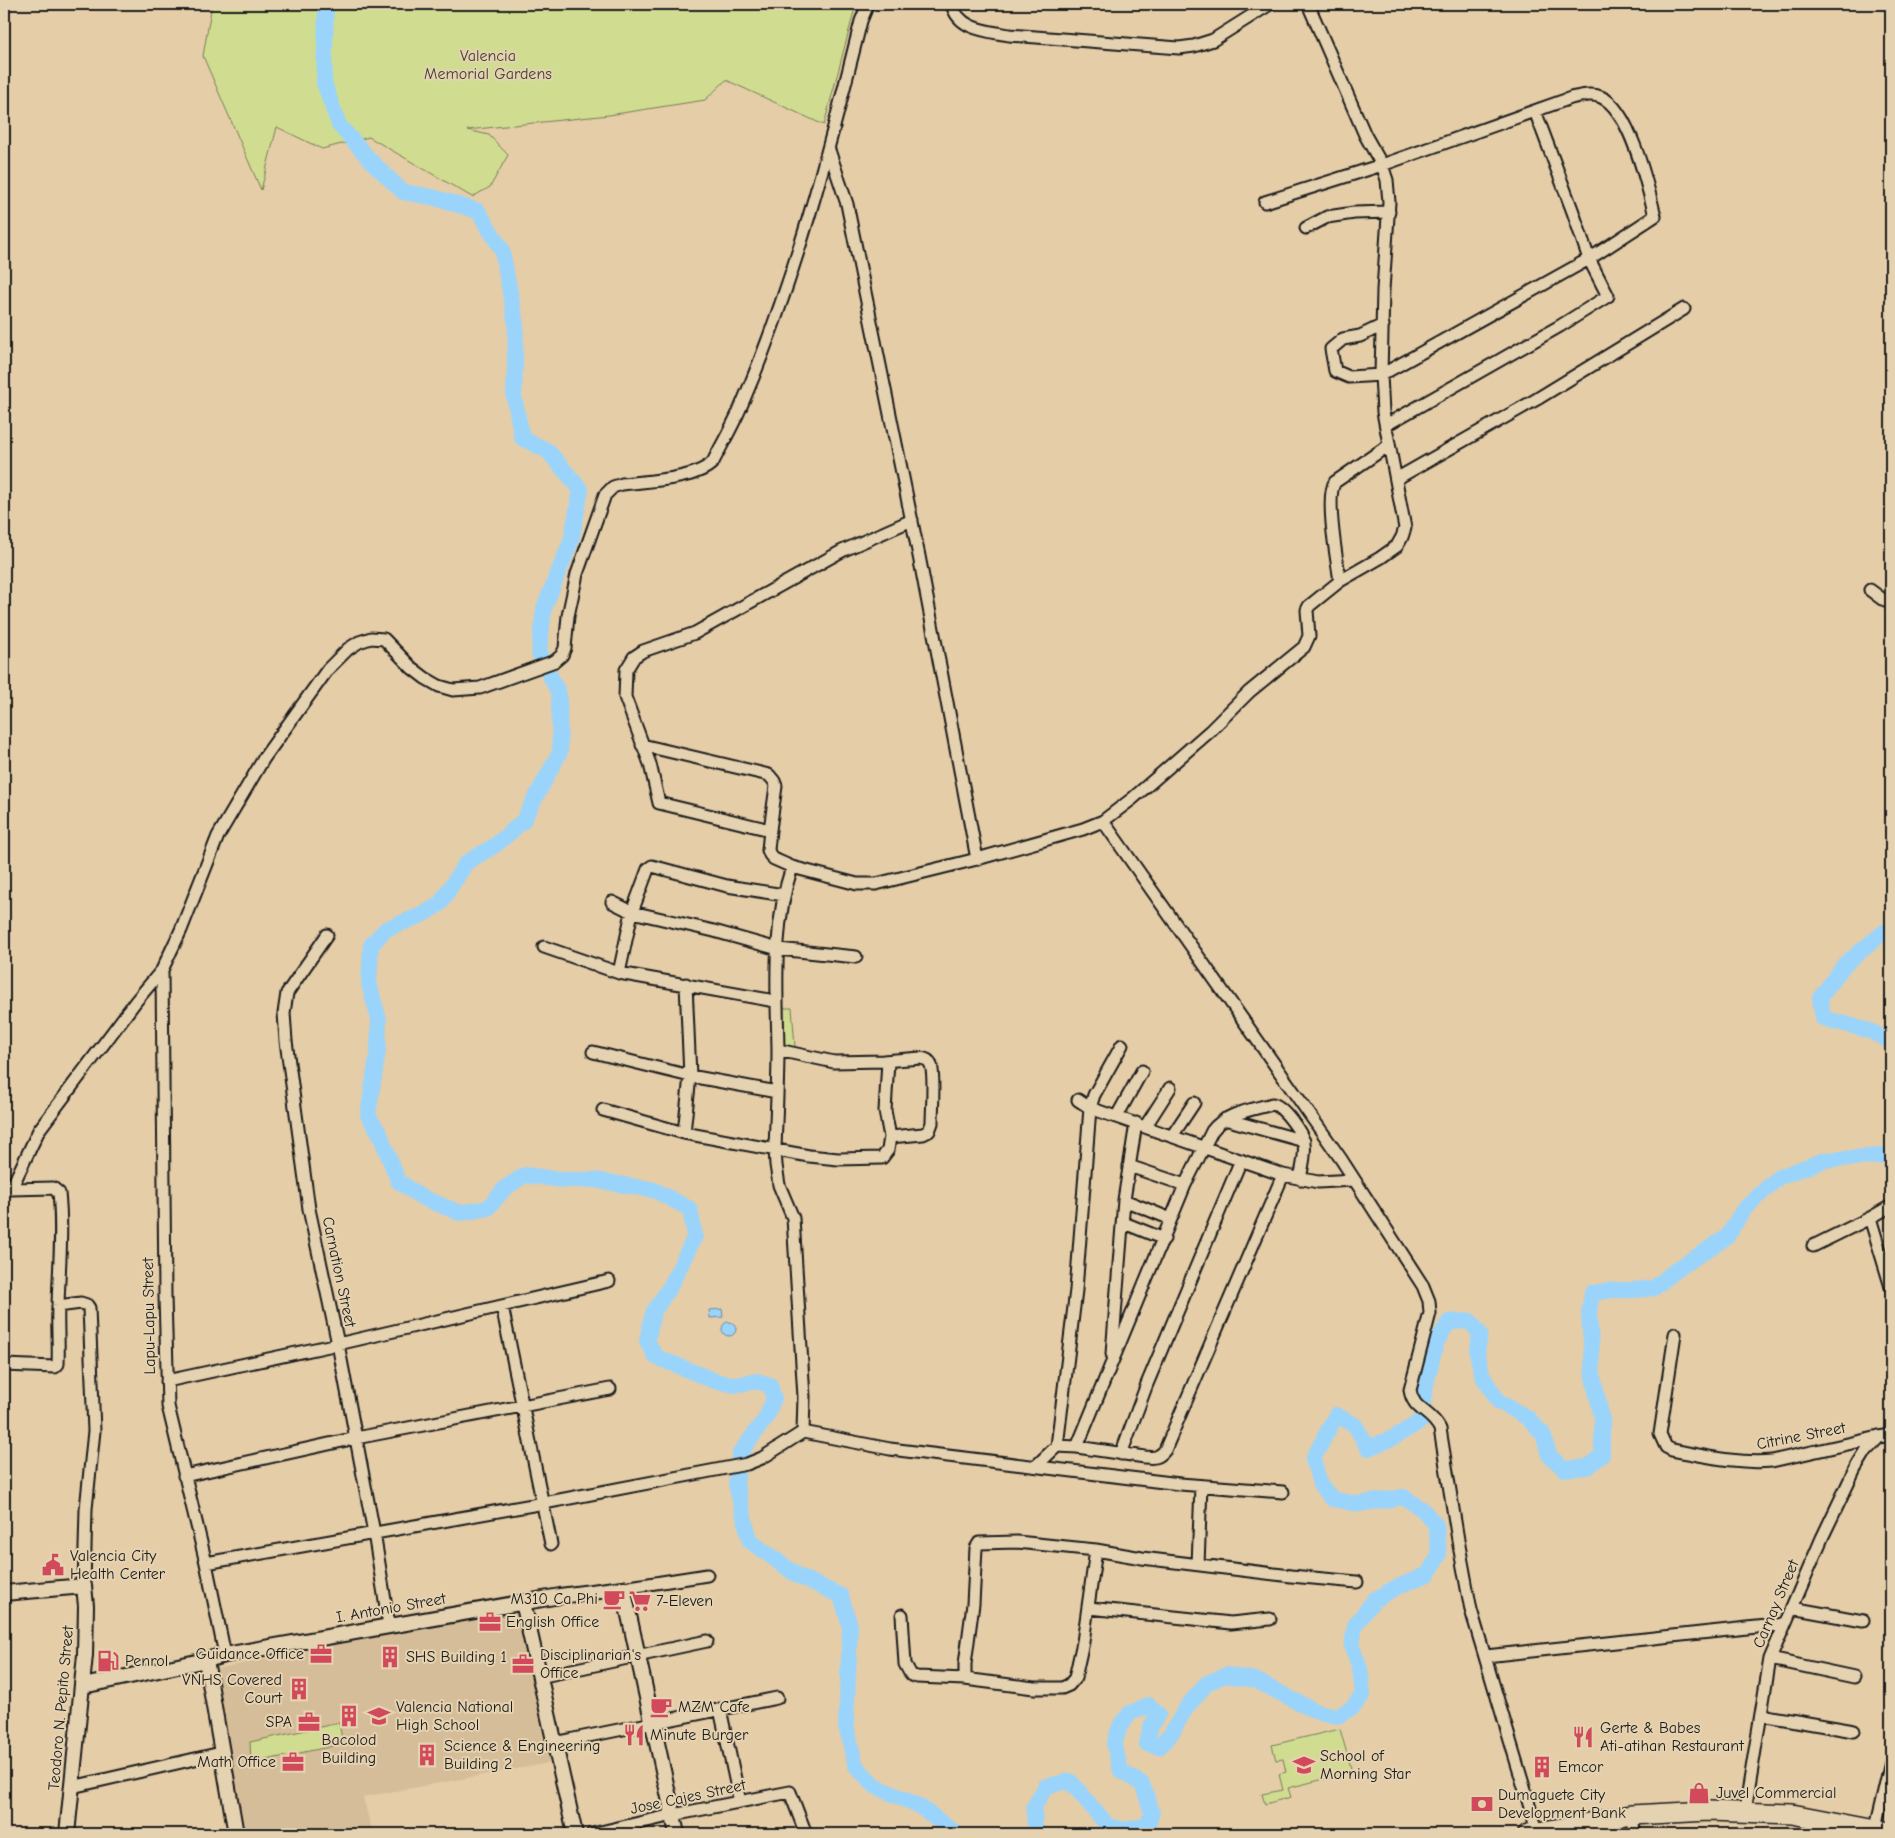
<svg xmlns="http://www.w3.org/2000/svg" width="1895" height="1838" font-family="'Comic Neue',sans-serif">
	<rect width="100%" height="100%" fill="#e5cda8"/>
	<filter id="ink" filterUnits="userSpaceOnUse"><feTurbulence type="fractalNoise" baseFrequency=".02" numOctaves="2"/><feDisplacementMap in="SourceGraphic" scale="10" xChannelSelector="R" yChannelSelector="G"/><feConvolveMatrix kernelMatrix="1 2 1 2 8 2 1 2 1" color-interpolation-filters="sRGB"/></filter>
	<g filter="url(#ink)">
		<path fill="#d6bd99" d="M516,1609L549,1763L363,1797L373,1834H240L211,1670Z"/>
		<path fill="#d0dd90" stroke="#767c56" d="M212,4H856L824,125L726,80L705,100L609,115L467,130L489,135L508,155L490,187L472,197L369,137L322,149L277,127L261,190L203,56Z
			M778,1008H792L795,1047L780,1046Z
			M339,1723L343,1744L251,1763L250,1742Z
			M1340,1729L1352,1772L1288,1788L1291,1797L1265,1804L1262,1794L1283,1790L1279,1774L1286,1772L1283,1759L1276,1760L1272,1745Z"/>
		<path fill="#9bd4fb" stroke="#688aa2" d="M722,1309L723,1317L710,1318L709,1310Z
			M722 1329a7 7 0 1 1 14 0a7 7 0 1 1-14 0Z"/>
		<g fill="none" stroke-linecap="round" stroke-linejoin="round">
			<path stroke="#9bd4fb" stroke-width="16" d="M330,4L326,8L324,83L339,125L372,162L403,192L432,197L478,211L502,250L516,324L514,396L522,438L548,451L581,490L571,541L544,608L539,653L559,694L560,752L523,821L497,844L466,863L440,904L422,915L386,929L371,945L369,984L379,1019L378,1051L368,1115L380,1134L398,1181L421,1197L460,1213L488,1208L505,1188L525,1175L563,1180H594L654,1190L690,1209L695,1236L671,1285L653,1313L647,1341L656,1357L715,1381L735,1385L757,1381L770,1385L774,1398L766,1418L740,1453L736,1484L750,1541L798,1576L841,1596L850,1626L846,1726L856,1766L875,1786L919,1806L957,1834
				M1891,930L1884,932L1844,965L1820,998L1823,1018L1870,1031L1891,1042
				M1035,1834L1034,1807L1046,1786L1070,1781L1108,1826L1126,1830L1148,1825L1152,1812L1142,1784L1121,1771L1114,1745L1120,1726L1130,1713L1149,1705L1158,1714L1150,1728L1147,1744L1159,1747L1171,1734L1186,1708L1207,1683L1226,1675L1255,1680L1317,1712L1338,1716L1353,1707L1363,1694L1360,1668L1352,1647L1355,1625L1374,1600L1395,1588L1428,1574L1439,1555L1436,1525L1423,1510L1404,1497L1358,1504L1332,1499L1320,1484L1313,1459L1336,1415L1355,1425L1368,1448L1393,1438L1421,1421L1426,1384L1436,1343L1449,1322L1470,1321L1480,1334L1477,1353L1483,1377L1499,1402L1528,1418L1543,1434L1549,1455L1564,1469L1588,1467L1602,1455V1419L1593,1377L1591,1343L1589,1313L1592,1293L1614,1290H1635L1654,1288L1677,1269L1727,1237L1743,1210L1779,1177L1825,1160L1882,1156L1891,1154"/>
			<g stroke="#1c1c1c" stroke-width="15">
				<path id="minor" d="M952,4C958,30 988,31 1009,35L1179,48L1194,46L1213,40L1270,4
					M829,150L847,204L919,556L977,859
					M1265,202L1382,165L1571,98C1582,96 1591,93 1601,97C1630,109 1648,187 1655,216L1589,259L1608,296L1560,326L1386,425
					M1306,228L1327,217L1354,213L1389,212
					M1383,325L1360,336L1343,339L1331,349L1335,371L1349,377L1381,375L1589,259L1573,212L1535,111
					M1396,479L1537,399L1684,309
					M912,520L842,551L695,633L643,651L634,657L626,670L625,697L650,764L659,803L770,830L768,850L770,855L774,859L792,867L857,884H876L977,859L1083,829L1103,821L1132,799L1210,731L1249,692L1304,647L1309,636L1307,610L1309,606L1340,581L1380,558L1397,546L1402,537L1405,528L1383,412L1381,375L1383,290L1389,202L1387,180L1382,165L1365,135L1308,4
					M1340,581C1337,561 1325,496 1335,482L1389,445
					M1870,590L1882,599L1891,602
					M642,745L769,775L774,781L776,786L770,830
					M1103,821L1341,1159L1423,1286L1429,1301L1430,1313L1410,1390C1413,1411 1431,1410 1440,1429L1458,1540L1471,1610L1538,1834
					M792,867C772,926 777,989 778,1050C778,1083 776,1117 775,1150L776,1165L779,1185L793,1218L804,1397L803,1432
					M612,902L632,912L714,931L778,949L856,957
					M327,935L287,993L284,1013L286,1041L309,1209L338,1344L374,1533L389,1625
					M544,947L619,973L775,1001
					M162,970L165,1296L168,1406L206,1563L225,1655
					M619,973L632,912L648,869L652,866L727,886L784,895
					M686,984L690,1076L684,1133L809,1156L838,1159L882,1158L888,1150L890,1137L923,1134L929,1131L932,1123C932,1109 935,1076 931,1065C929,1060 926,1059 921,1058L883,1061L834,1062L778,1050
					M593,1052L690,1076L777,1092
					M888,1061L885,1111L890,1137
					M1078,1100L1090,1108L1283,1175L1318,1182L1354,1180
					M603,1110L684,1133
					M1117,1116L1142,1071
					M1225,1119L1304,1141
					M1145,1127L1170,1088
					M1172,1136L1194,1103
					M1129,1166L1185,1185
					M4,1189H11L39,1130L136,1001L162,970L181,930L218,836L264,758L328,669L348,649L359,642L371,638L384,639L412,668L425,678L439,686L453,690L480,688L555,661L562,655L565,648L568,616L577,574L605,495L613,487L622,484C646,481 696,480 713,462C723,442 734,424 742,404C795,281 829,150 861,21L868,4
					M1124,1200L1171,1219
					M1891,1206L1870,1218L1891,1287
					M1124,1223L1164,1239
					M1813,1246L1870,1218
					M58,1306L81,1303L87,1305L89,1308L94,1431L86,1509L84,1586
					M502,1306L551,1544
					M1675,1334L1660,1434L1666,1447L1672,1450C1705,1456 1738,1464 1772,1461L1879,1437
					M1112,1354L1124,1200L1136,1123
					M4,1365L55,1367L58,1364C59,1344 57,1325 58,1305C59,1268 63,1230 59,1193L53,1188L11,1189
					M167,1381L338,1344L609,1281
					M1057,1446L1077,1447L1145,1457C1154,1458 1159,1458 1165,1450L1283,1175
					M1077,1447L1185,1185L1212,1131C1225,1113 1252,1110 1272,1104C1283,1105 1302,1133 1304,1143C1306,1155 1302,1167 1300,1179
					M1121,1454L1147,1384L1241,1160
					M1036,1466L1057,1446L1076,1290L1090,1108L1094,1095L1122,1045
					M184,1476L356,1438L610,1389
					M206,1563L544,1503L747,1464L762,1458L803,1432L890,1449L1180,1484L1283,1492
					M1198,1565L1201,1486
					M623,1588L707,1575
					M1089,1608L1231,1623L1270,1619
					M1792,1608L1863,1621
					M902,1615L905,1664L911,1675L917,1677L965,1679V1664L973,1604L976,1548L979,1543L1017,1542L1096,1550L1142,1558L1291,1576L1357,1582
					M1486,1656L1785,1624
					M1770,1659L1854,1677
					M539,1677L707,1641
					M965,1679L1034,1688H1062L1069,1685L1075,1678L1083,1642L1096,1550
					M720,1709L740,1802
					M1761,1715L1854,1731
					M554,1743L777,1698
					M72,1787L221,1753
					M1745,1811L1770,1659L1822,1538L1855,1469L1866,1451L1879,1437L1891,1435
					M1631,1815L1635,1834
					M1875,1829L1891,1761
					M592,1834L673,1815L790,1792L806,1834"/>
			</g>
			<g stroke="#1c1c1c" stroke-width="18">
				<path id="tertiary" d="M4,1593L84,1586L86,1606L85,1655L67,1834
					M523,1602L575,1834
					M206,1660L236,1834
					M83,1686L206,1660L225,1655L560,1596L623,1588L677,1834"/>
			</g>
			<g stroke="#1c1c1c" stroke-width="22">
				<path id="trunk" d="M1528,1834L1631,1815L1709,1811L1792,1814L1891,1833"/>
			</g>
			<use href="#minor" stroke="#e5d2b0" stroke-width="11"/>
			<use href="#tertiary" stroke="#e5d2b0" stroke-width="14"/>
			<use href="#trunk" stroke="#e5d2b0" stroke-width="19"/>
		</g>
	</g>
	<defs>
		<g id="civic-bare" transform="scale(1.725)"><path d="M-.6-6.5H3V-4.5H.6V-3L4-1V1h2V6H-6V1h2V-1L-.6-3ZM-1.2 2.5V6h2.4V2.5Z" fill="#d1495b" stroke="#e5d2b0" stroke-width="2.5" paint-order="stroke"/></g>
		<g id="cafe-bare" transform="scale(1.725)"><path d="M-5.5-4.5H6V0H3Q3 3.5 0 3.5H-2.5Q-5.5 3.5-5.5 0ZM3-3.2v2h1.7v-2ZM-6 4.5H4V6H-6Z" fill="#d1495b" stroke="#e5d2b0" stroke-width="2.5" paint-order="stroke"/></g>
		<g id="supermarket-bare" transform="scale(1.725)"><path d="M-6-5.5h2.5l.6 2H6L4.5 2H-2.5L-4.4-4H-6ZM-1.5 3.2a1.3 1.3 0 1 0 .1 0ZM3 3.2a1.3 1.3 0 1 0 .1 0Z" fill="#d1495b" stroke="#e5d2b0" stroke-width="2.5" paint-order="stroke"/></g>
		<g id="office-bare" transform="scale(1.725)"><path d="M-6-3h4V-5.5h4V-3h4V5H-6ZM-1-4.5V-3h2v-1.5ZM-6 0V1H6V0Z" fill="#d1495b" stroke="#e5d2b0" stroke-width="2.5" paint-order="stroke"/></g>
		<g id="building-bare" transform="scale(1.725)"><path d="M-4-6H4V6H1V3H-1V6H-4ZM-2.5-4.3h1.7v1.8h-1.7ZM.8-4.3h1.7v1.8H.8ZM-2.5-1h1.7V.8h-1.7ZM.8-1h1.7V.8H.8Z" fill="#d1495b" stroke="#e5d2b0" stroke-width="2.5" paint-order="stroke"/></g>
		<g id="fuel-bare" transform="scale(1.725)"><path d="M-5.5-6h7V0h2V4h1.3V-2.5L3-4.5l.8-.8L6-3V5H2.5V1h-1V6h-7ZM-4.2-4.7v3.2H.2V-4.7Z" fill="#d1495b" stroke="#e5d2b0" stroke-width="2.5" paint-order="stroke"/></g>
		<g id="school-bare" transform="scale(1.725)"><path d="M0-5L7-2L0 1L-7-2ZM-4 1L0 2.5L4 1V4Q0 6-4 4Z" fill="#d1495b" stroke="#e5d2b0" stroke-width="2.5" paint-order="stroke"/></g>
		<g id="restaurant-bare" transform="scale(1.725)"><path d="M-5-6h1v4h1v-4h1v4h1v-4h1v5L-1.5 .5V6h-2V.5L-5-1ZM5-6V6H3V1.5H1.5Q1.5-4 5-6Z" fill="#d1495b" stroke="#e5d2b0" stroke-width="2.5" paint-order="stroke"/></g>
		<g id="shop-bare" transform="scale(1.725)"><path d="M-5-2.5h2.3a2.7 3.5 0 0 1 5.4 0H5L5.5 6h-11ZM-1.5-2.5h3a1.5 2.3 0 0 0-3 0Z" fill="#d1495b" stroke="#e5d2b0" stroke-width="2.5" paint-order="stroke"/></g>
		<g id="bank-bare" transform="scale(1.725)"><path d="M-6-4H6V4H-6ZM0-2.3a2.3 2.3 0 1 0 0 4.6a2.3 2.3 0 1 0 0-4.6Z" fill="#d1495b" stroke="#e5d2b0" stroke-width="2.5" paint-order="stroke"/></g>
	</defs>
	<g fill-rule="evenodd">
		<use href="#civic-bare" x="53" y="1565"/>
		<use href="#cafe-bare" x="614" y="1599"/>
		<use href="#supermarket-bare" x="640" y="1601"/>
		<use href="#office-bare" x="490" y="1622"/>
		<use href="#office-bare" x="321" y="1654"/>
		<use href="#building-bare" x="390" y="1657"/>
		<use href="#fuel-bare" x="108" y="1661"/>
		<use href="#office-bare" x="523" y="1664"/>
		<use href="#building-bare" x="299" y="1689"/>
		<use href="#cafe-bare" x="661" y="1707"/>
		<use href="#building-bare" x="349" y="1716"/>
		<use href="#school-bare" x="379" y="1716"/>
		<use href="#office-bare" x="309" y="1722"/>
		<use href="#restaurant-bare" x="634" y="1735"/>
		<use href="#restaurant-bare" x="1583" y="1737"/>
		<use href="#building-bare" x="427" y="1755"/>
		<use href="#office-bare" x="293" y="1762"/>
		<use href="#school-bare" x="1304" y="1765"/>
		<use href="#building-bare" x="1542" y="1767"/>
		<use href="#shop-bare" x="1699" y="1793"/>
		<use href="#bank-bare" x="1482" y="1804"/>
	</g>
	<g text-anchor="middle" dominant-baseline="central" stroke-width="4" stroke-linejoin="round" paint-order="stroke">
		<g font-size="16" fill="#404333" stroke="#e5d2b0">
			<text x="488" y="56">Valencia<tspan x="488" dy="18">Memorial Gardens</tspan></text>
		</g>
		<g font-size="16" fill="#1c1c1c" stroke="#e5d2b0">
			<text transform="translate(339 1272) rotate(78)">Carnation Street</text>
			<text transform="translate(149 1316) rotate(-91)">Lapu-Lapu Street</text>
			<text transform="translate(1801 1436) rotate(-11)">Citrine Street</text>
			<text transform="translate(1776 1604) rotate(-67)">Carnay Street</text>
			<text transform="translate(391 1608) rotate(-10)">I. Antonio Street</text>
			<text transform="translate(61 1708) rotate(-85)">Teodoro N. Pepito Street</text>
			<text transform="translate(688 1797) rotate(-12)">Jose Cajes Street</text>
		</g>
		<g font-size="16" fill="#1c1c1c" stroke="#e5d2b0" text-anchor="start">
			<text x="70" y="1556">Valencia City<tspan x="70" dy="18">Health Center</tspan></text>
			<text x="598" y="1599" text-anchor="end">M310 Ca Phi</text>
			<text x="656" y="1601">7-Eleven</text>
			<text x="506" y="1622">English Office</text>
			<text x="304" y="1654" text-anchor="end">Guidance Office</text>
			<text x="540" y="1655">Disciplinarian's<tspan x="540" dy="18">Office</tspan></text>
			<text x="406" y="1657">SHS Building 1</text>
			<text x="125" y="1661">Penrol</text>
			<text x="282" y="1680" text-anchor="end">VNHS Covered<tspan x="282" dy="18">Court</tspan></text>
			<text x="396" y="1707">Valencia National<tspan x="396" dy="18">High School</tspan></text>
			<text x="678" y="1707">MZM Cafe</text>
			<text x="292" y="1722" text-anchor="end">SPA</text>
			<text x="1600" y="1728">Gerte &amp; Babes<tspan x="1600" dy="18">Ati-atihan Restaurant</tspan></text>
			<text x="650" y="1735">Minute Burger</text>
			<text x="349" y="1740" text-anchor="middle">Bacolod<tspan x="349" dy="18">Building</tspan></text>
			<text x="444" y="1746">Science &amp; Engineering<tspan x="444" dy="18">Building 2</tspan></text>
			<text x="1320" y="1756">School of<tspan x="1320" dy="18">Morning Star</tspan></text>
			<text x="276" y="1762" text-anchor="end">Math Office</text>
			<text x="1558" y="1767">Emcor</text>
			<text x="1716" y="1793">Juvel Commercial</text>
			<text x="1498" y="1795">Dumaguete City<tspan x="1498" dy="18">Development Bank</tspan></text>
		</g>
	</g>
	<rect width="1895" height="1838" fill="none" stroke="#e5d2b0" stroke-width="20"/>
	<rect x="10" y="10" width="1875" height="1818" fill="none" stroke="#1c1c1c" stroke-width="2" filter="url(#ink)"/>
</svg>
